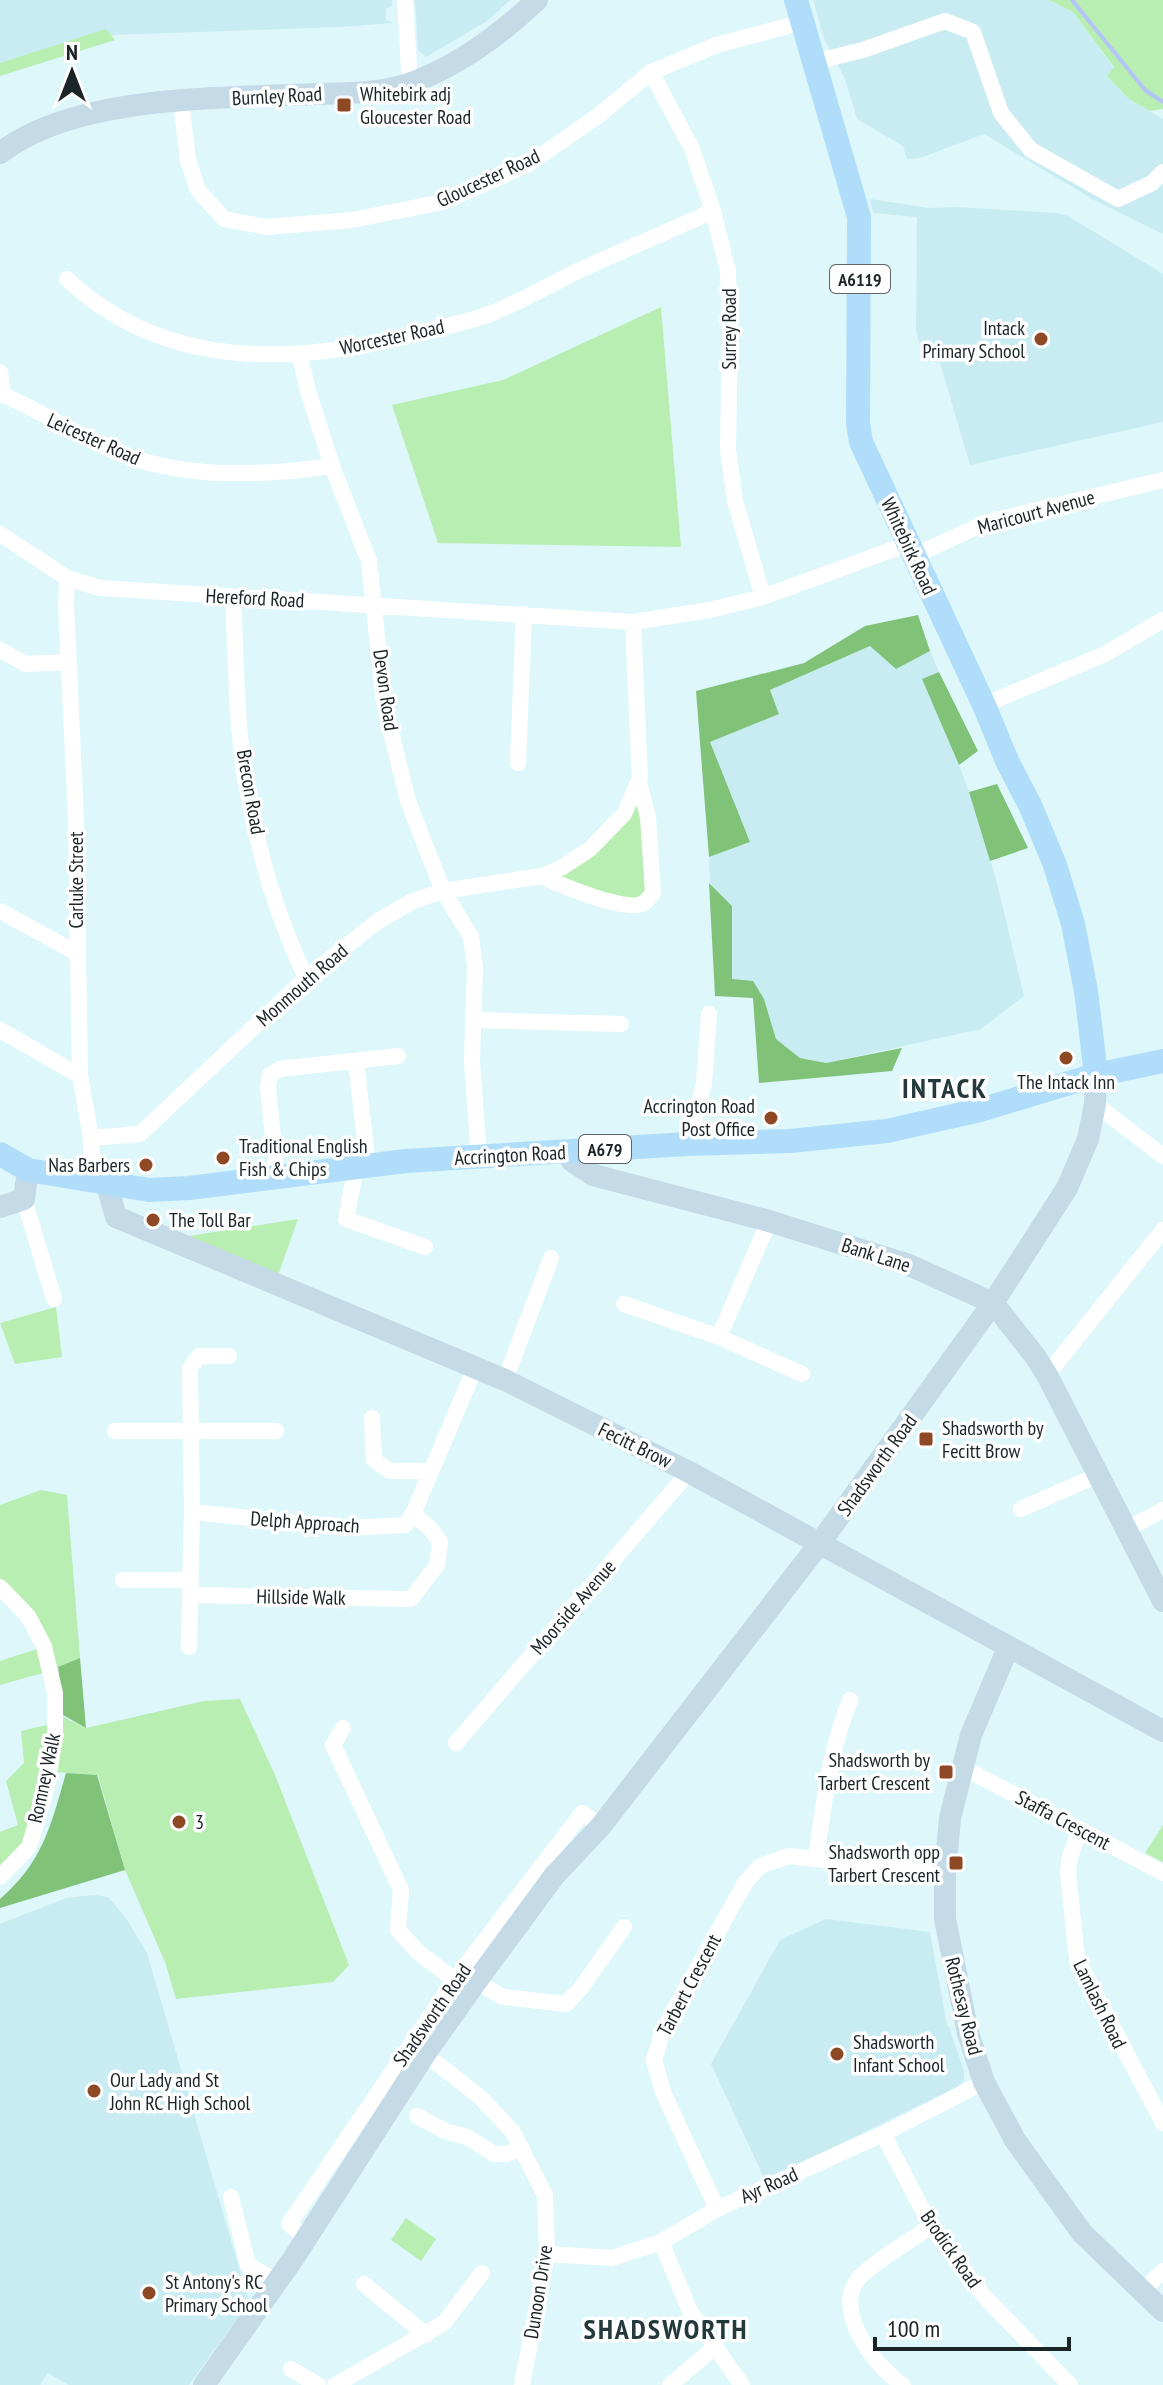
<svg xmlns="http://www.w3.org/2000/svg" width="1163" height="2385" font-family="'PT Sans Narrow',sans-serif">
	<rect width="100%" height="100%" fill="#ddf7fa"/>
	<path fill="#c8ecf1" d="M0,0H392V6L386,9V20L393,23L340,27L111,35L106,30L0,63Z
		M415,0H510L487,21L426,57L418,50Z
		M813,0H1049L1073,12L1114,68L1107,76L1129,99L1163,119V234L1094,200L984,134L920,158L907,159L903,146L857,119L845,79L824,38Z
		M870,199L928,208L957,207L1057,213L1068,216L1163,274V422L970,465L940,363L924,360L916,331L917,217L873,213Z
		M871,646L896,669L930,651L939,672L923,680L949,738L969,792L996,879L1024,996L981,1029L826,1063L800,1058L776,1039L764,999L732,979V906L710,883L709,857L750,842L709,742L779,714L770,690Z
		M94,1895L108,1897L126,1918L147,1953L249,2302L189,2385H69L48,2373L40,2385H0V1924L66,1898Z
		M826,1919L930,1932L947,2026L949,2027L964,2071V2080L958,2087L765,2180L711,2064L780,1940Z"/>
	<path fill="#b8eeb1" d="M1049,0H1163V109L1150,111L1129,99L1107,76L1114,67L1073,12Z
		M106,29L115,40L0,76V63Z
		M661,307L681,547L438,543L392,405L503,380Z
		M639,783L648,817L645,903L542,876L590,849Z
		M298,1219L275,1284L170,1239Z
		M56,1307L62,1357L15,1364L0,1323Z
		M41,1490L67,1495L80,1658L50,1671L0,1685V1661L40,1648L0,1587V1505Z
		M240,1699L275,1775L349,1965L333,1982L176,1999L165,1962L125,1870L98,1775L55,1772L29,1847L0,1877V1832L18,1825L6,1781L24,1763L21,1731L55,1723V1713L86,1728L204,1701Z
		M1163,1825V1862L1145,1853Z
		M406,2218L436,2239L421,2261L391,2240Z"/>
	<path fill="#80c278" d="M918,615L930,651L896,669L870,646L770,690L779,714L710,742L750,842L709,857L696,691L804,663L865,626Z
		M939,672L978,751L959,765L922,679Z
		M997,784L1028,848L990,861L969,792Z
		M709,883L732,906V979L753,981L764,999L776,1039L800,1058L826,1063L902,1048L892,1071L759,1083L753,998L715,996Z
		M80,1658L86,1728L63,1715L58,1667Z
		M66,1773L97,1775L125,1870L0,1908V1899C43,1862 51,1825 66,1773Z"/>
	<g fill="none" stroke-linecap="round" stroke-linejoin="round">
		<path stroke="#b3c4f6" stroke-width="4" d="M1072,0L1145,90L1163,102"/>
		<path stroke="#fff" stroke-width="16" d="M405,0L410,83
			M814,62L863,50L945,21L973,32L1001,113L1031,150L1118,199L1152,183L1163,172
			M651,72L692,149L713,211L728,271L730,333L728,450L735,501L763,597
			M181,101L188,160L198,190L224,219L266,227L352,220L443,202L527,165L598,116L651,72L717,45L803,22
			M67,279C166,372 299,365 422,332C445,326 470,322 492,313C522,301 551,284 580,270C624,250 669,231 713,211
			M300,356L308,391L332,466L369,561L384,703L408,801L443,891L471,937L475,967L472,1061L479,1157
			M0,372L3,395
			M0,394C40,409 79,438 121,454C188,479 262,476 332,466
			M0,534L67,578L100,588L633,622L710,610L763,597L908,544
			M914,556L987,522L1163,480
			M67,578L66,604L76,820L80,1076L91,1138L93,1182
			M233,598C236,655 236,714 244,771C255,841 275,913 306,978
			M0,650L26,664L68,662
			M984,705L1105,654L1163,620
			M518,763L524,614
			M542,876C560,885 626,913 644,903C646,902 651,895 653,893L648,817L639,783
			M0,911L77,953
			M475,1020L621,1024
			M0,1030L80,1076
			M356,1061L368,1166
			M1095,1104L1163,1156
			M91,1138L140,1134L306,978L378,921L413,901L443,891L542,876L561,868L590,849L624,814L640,778L633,622
			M688,1144L704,1084L709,1014
			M356,1167L346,1219L425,1247
			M277,1178L268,1087L270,1075L280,1069L398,1056
			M24,1199L54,1299
			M624,1304L719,1337L802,1374
			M719,1337L769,1221
			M1047,1375L1163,1230
			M505,1380L551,1258
			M372,1418L374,1460L390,1471H430
			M115,1431H276
			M1021,1509L1098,1475
			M192,1512L347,1528L405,1525L413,1514
			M1125,1530L1163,1510
			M123,1580H190
			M0,1587L28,1616L44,1646L55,1693V1737L47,1787L29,1847L0,1877
			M190,1595L411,1599L437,1565L440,1542L430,1528L413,1514L475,1368
			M189,1647L192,1512L190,1368L199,1356H229
			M343,1728L333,1745L401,1890L398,1930L419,1953L463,1986
			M456,1743L689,1472
			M962,1767L1163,1873
			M1080,1829L1070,1857L1068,1872L1077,1959L1163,2123
			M816,1858C825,1800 828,1756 850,1700
			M476,1982L503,1997L566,2004L581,1988L624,1927
			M425,2054L480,2097L513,2132L545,2195L547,2254L522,2385
			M417,2116L445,2131L467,2137L494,2154H506L522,2148
			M883,2134L931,2226L983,2295L1070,2385
			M231,2197L248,2265L278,2282
			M717,2209L663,2092L654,2060L663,2030L745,1883L760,1866L789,1856L945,1874
			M307,2238L289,2224L456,1978L582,1813L601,1826
			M661,2242L690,2311L742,2385
			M547,2254L612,2258L661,2242L717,2209L883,2134L984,2082
			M364,2284L426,2335
			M1142,2291L1163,2271
			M291,2369L318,2385
			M335,2385L444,2323L482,2273
			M670,2385L715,2347
			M903,2385C875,2367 830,2308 860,2277C875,2261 912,2240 931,2226"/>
		<path stroke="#c4dae7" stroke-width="22" d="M0,153C76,94 220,99 314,94C345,93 380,94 411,83C458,66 501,34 537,0
			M570,1151L572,1161L593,1175L769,1221L909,1265L993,1303L1035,1356L1047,1375L1163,1601
			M107,1185L116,1217L505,1380L689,1472L1163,1731
			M0,1207L24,1199L28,1170
			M1008,1648L971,1735L950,1818L945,1874V1919L968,2033L984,2082L1015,2140L1082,2233L1163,2311
			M204,2385L293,2259L425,2054L476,1982L554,1876L601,1826L820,1543L993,1303L1067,1188L1088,1139L1095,1104L1096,1075"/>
		<path stroke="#b0ddfa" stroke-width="24" d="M796,0L859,217L858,423L861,442L984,705L1008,763L1030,805L1055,865L1073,924L1086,991L1096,1075
			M0,1154L28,1170L149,1190L189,1188L406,1161L688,1144L790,1141L887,1131L980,1110L1096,1075L1163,1061"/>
	</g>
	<g fill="#8f4824" stroke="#fefefe" stroke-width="3">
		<rect x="336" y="97" width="16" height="16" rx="4"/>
		<circle cx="1041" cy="339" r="8"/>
		<circle cx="1066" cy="1058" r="8"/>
		<circle cx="771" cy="1118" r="8"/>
		<circle cx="223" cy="1158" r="8"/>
		<circle cx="146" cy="1165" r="8"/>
		<circle cx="153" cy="1220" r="8"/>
		<rect x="918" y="1431" width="16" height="16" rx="4"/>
		<rect x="938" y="1764" width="16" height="16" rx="4"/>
		<circle cx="179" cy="1822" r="8"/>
		<rect x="948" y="1855" width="16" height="16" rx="4"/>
		<circle cx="837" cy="2054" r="8"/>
		<circle cx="94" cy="2091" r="8"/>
		<circle cx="149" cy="2293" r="8"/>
	</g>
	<g text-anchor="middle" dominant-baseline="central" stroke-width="7" stroke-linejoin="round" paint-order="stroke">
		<g fill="#fefefe" stroke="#5f6567" stroke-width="2">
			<rect x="830" y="265" width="60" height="28" rx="6"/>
			<rect x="579" y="1135" width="52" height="28" rx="6"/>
		</g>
		<g font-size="18" font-weight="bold" fill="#1b2426">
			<text x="860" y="279">A6119</text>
			<text x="605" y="1149">A679</text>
		</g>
		<g font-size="20" fill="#1b2426" stroke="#fefefe" text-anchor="start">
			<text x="360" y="94">Whitebirk adj<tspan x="360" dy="23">Gloucester Road</tspan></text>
			<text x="1025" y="328" text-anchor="end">Intack<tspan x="1025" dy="23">Primary School</tspan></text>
			<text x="1066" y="1082" text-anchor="middle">The Intack Inn</text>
			<text x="755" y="1106" text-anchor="end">Accrington Road<tspan x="755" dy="23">Post Office</tspan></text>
			<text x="239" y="1146">Traditional English<tspan x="239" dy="23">Fish &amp; Chips</tspan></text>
			<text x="130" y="1165" text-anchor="end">Nas Barbers</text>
			<text x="169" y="1220">The Toll Bar</text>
			<text x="942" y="1428">Shadsworth by<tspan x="942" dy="23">Fecitt Brow</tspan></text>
			<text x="930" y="1760" text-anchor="end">Shadsworth by<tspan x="930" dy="23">Tarbert Crescent</tspan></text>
			<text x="195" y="1822">3</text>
			<text x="940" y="1852" text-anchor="end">Shadsworth opp<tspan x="940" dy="23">Tarbert Crescent</tspan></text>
			<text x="853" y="2042">Shadsworth<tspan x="853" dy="23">Infant School</tspan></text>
			<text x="110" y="2080">Our Lady and St<tspan x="110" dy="23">John RC High School</tspan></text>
			<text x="165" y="2282">St Antony's RC<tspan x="165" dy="23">Primary School</tspan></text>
		</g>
		<g font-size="20" fill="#1b2426" stroke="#fefefe">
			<text transform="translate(277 96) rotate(-3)">Burnley Road</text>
			<text transform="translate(488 178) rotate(-25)">Gloucester Road</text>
			<text transform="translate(729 329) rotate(-90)">Surrey Road</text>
			<text transform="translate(392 337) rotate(-12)">Worcester Road</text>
			<text transform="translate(94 439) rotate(24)">Leicester Road</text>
			<text transform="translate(1036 512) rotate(-15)">Maricourt Avenue</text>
			<text transform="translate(909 546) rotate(65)">Whitebirk Road</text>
			<text transform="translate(255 598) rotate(3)">Hereford Road</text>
			<text transform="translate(386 690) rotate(82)">Devon Road</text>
			<text transform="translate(251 792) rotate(80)">Brecon Road</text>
			<text transform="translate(76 880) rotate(-90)">Carluke Street</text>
			<text transform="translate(302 985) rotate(-41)">Monmouth Road</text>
			<text transform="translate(510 1155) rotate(-3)">Accrington Road</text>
			<text transform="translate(876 1255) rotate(18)">Bank Lane</text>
			<text transform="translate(635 1445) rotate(26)">Fecitt Brow</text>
			<text transform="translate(877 1465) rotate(-54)">Shadsworth Road</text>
			<text transform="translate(305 1522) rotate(4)">Delph Approach</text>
			<text transform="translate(301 1597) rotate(1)">Hillside Walk</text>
			<text transform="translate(573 1607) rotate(-49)">Moorside Avenue</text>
			<text transform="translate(44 1778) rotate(-78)">Romney Walk</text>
			<text transform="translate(1063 1820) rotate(28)">Staffa Crescent</text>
			<text transform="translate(689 1985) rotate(-62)">Tarbert Crescent</text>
			<text transform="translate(1100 2004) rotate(64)">Lamlash Road</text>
			<text transform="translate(964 2006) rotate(76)">Rothesay Road</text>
			<text transform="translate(432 2015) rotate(-55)">Shadsworth Road</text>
			<text transform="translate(769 2185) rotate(-24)">Ayr Road</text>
			<text transform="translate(951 2249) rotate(55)">Brodick Road</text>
			<text transform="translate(538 2292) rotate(-81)">Dunoon Drive</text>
		</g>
		<g font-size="28" font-weight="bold" letter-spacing="2" fill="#23393b" stroke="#fefefe">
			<text x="945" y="1087">INTACK</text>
			<text x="666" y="2328">SHADSWORTH</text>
		</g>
	</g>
	<g transform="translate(72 72)" stroke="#fefefe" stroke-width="6" paint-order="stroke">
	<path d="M0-6L14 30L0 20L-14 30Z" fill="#1b2426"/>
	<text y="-12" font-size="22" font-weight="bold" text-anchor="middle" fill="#1b2426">N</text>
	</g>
	<path d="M875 2337v12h194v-12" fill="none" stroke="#1b2426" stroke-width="4"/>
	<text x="887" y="2337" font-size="24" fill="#1b2426" stroke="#fefefe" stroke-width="6" paint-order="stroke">100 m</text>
</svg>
